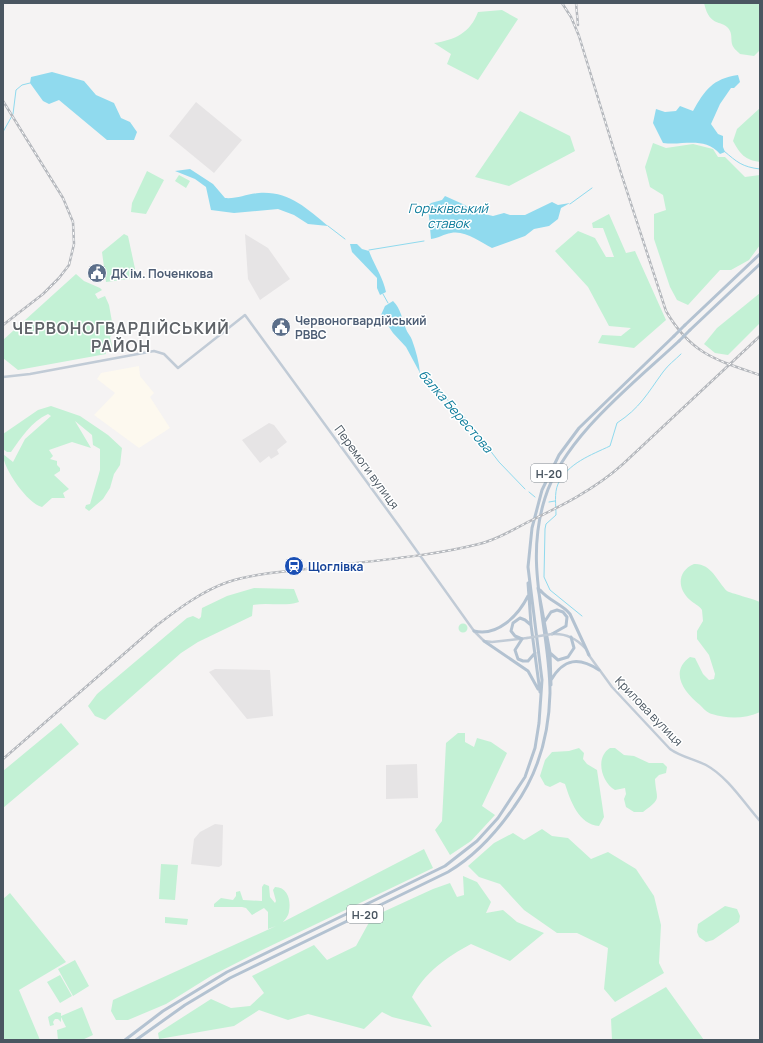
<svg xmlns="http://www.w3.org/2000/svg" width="763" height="1043" font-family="Manrope,sans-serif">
	<rect width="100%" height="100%" fill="#f5f3f3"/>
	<path fill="#fdf9ef" d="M139,366L140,376L154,393L150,397L170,428L139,448L94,415L115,393L97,379L101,373Z"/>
	<path fill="#e6e4e5" d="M196,102L242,140L214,173L169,136Z
		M245,234L268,248L290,279L260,300L248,279Z
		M269,423L274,425L287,442L277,450L279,454L271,459L269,456L260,463L242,440Z
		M215,669L270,670L273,716L247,719L209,672Z
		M417,764L418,798L386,799V765Z
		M215,824L223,825L222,865L219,867L191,864L194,839L200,832Z"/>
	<path fill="#c3f1d5" d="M704,3H760V50L754,56L740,54C737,51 733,48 732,44C731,40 732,35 730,31C724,18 710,30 704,3Z
		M502,10L518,19L478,80L447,64L451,54L434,43C455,40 470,33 478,12Z
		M760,108V162C745,160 740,154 733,141L737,129Z
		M520,111L570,136L575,151L509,186L475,177Z
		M653,143L666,148L693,144L713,149L718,157H725L745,177L760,175V245L749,260L731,270H720L688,305L677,300L670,287L654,239V214L666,210L663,195L650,187L645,167Z
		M147,171L164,180L146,214L131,212L132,203Z
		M179,175L190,181L186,188L175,181Z
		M609,214L626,253L635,251L666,320L634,348L598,343L602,335L621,336L631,328L609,326L588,287L555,251L578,231L595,238L606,257H614L603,228H593L592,223Z
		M124,234L128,236L137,278L106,282L102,252Z
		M76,274L84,281L100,288L102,290L95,294L98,299L105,296L109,305L114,333L110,337L113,350L105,351L106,354L18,370L3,358V340Z
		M760,293V323L728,355L715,353L704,344L717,328Z
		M51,406L80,416L108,435L122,448L120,465L114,474L110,488L103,499L89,511L85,508L86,505L90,504L100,470V449L93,445L92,435L75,421L91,448L72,442L49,450L53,456L50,459L57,461V465L60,468V471L54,475L69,489L63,493L65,498H52L42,507C28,504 3,469 3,454L13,462L25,439L51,416L48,414C31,422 21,438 11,452H7L3,449V434L38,410Z
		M694,564C711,563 717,581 727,591C730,593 754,599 760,602V712C745,719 727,719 712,714C707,713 703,708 700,705C684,692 669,672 690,657L695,658L703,674L709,680L714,679L715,674L709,655L697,639V631L703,621L702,610C699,605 694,604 690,600C677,589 677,571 694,564Z
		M254,588L294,589L299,602C283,607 269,602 253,605L252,616L198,642L181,653L105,720L95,716L88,706L97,694L187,618L193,616L199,619L201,617L202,608L227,596Z
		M458.5 628a4.5 4.5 0 1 1 9 0a4.5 4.5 0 1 1-9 0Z
		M61,723L79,744L3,808V771Z
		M458,733H465V742L474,747L477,738L491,742L507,753L482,806L495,815L471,841L450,855L435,830L442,821L446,743Z
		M579,748L584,753L583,759L587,764L597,770L604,817L599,826C579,825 570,800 565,784L560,782L550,787L545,785L540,776L545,760L552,752L569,751Z
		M610,748H615L624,755L634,756L649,763H663L667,767L666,773L659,775L655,779C656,800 663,797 643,812H634L626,807L624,799L626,794L625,788L615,790C601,782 595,757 610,748Z
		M542,829L552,836L568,838L591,859L608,852L636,869L654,896L661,925L659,963L664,973L615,1002L604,989L608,948L577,933H557L524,910L500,884L479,877L468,866L494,843L513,833L524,840Z
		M424,849L433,868L262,950L211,976L166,1004L128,1020H116L111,1011L113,1000L276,926L268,929V912L264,908L252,915L246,908L242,907H214V904L221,898L233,900L236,896V892L240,891L243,900L262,901V887L264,884L269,886L270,897L275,903L276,901L273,890L275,887C288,887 291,901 289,911C289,915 285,920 283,922Z
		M161,864L178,865L175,900L159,899Z
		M463,876L477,882L491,902L486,913L503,910L517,922L544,933L510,961L471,944C447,957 425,972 412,997L432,1027L392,1017L382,1012L364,1029L308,1014L288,1020L259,1010L234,1026L159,1039L158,1033L211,999L231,1008L250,1006L264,993L252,976L314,945L327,960L356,946L372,917L433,889L450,883L457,897L464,895Z
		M10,893L66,962L19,990L40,1040H3V899Z
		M725,906L737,909L740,916L739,922L713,940L706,942L699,937L697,932L698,924Z
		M165,917L188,919L187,925L165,923Z
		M75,960L89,986L73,996L58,969Z
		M60,975L72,996L60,1003L47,982Z
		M666,987L704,1040H612L611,1019Z
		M82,1007L93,1035L82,1040H58L57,1030L66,1027L61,1017V1022L58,1019H55L53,1022L54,1025L50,1026L48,1017L56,1012L61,1013V1016Z"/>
	<path fill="#90daee" d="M52,72L84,81L96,95L114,103L121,118L130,122L137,132L134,140H107L59,100L49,104L43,101L30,83L31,77Z
		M738,75L740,82L734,88H731L720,104L711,124L718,134L723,136V147L725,152L720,154C704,136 683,146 663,143L653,123L656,109L665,112L676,111L680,106L693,111C705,90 712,79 738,75Z
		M190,169L213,184L225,198C237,199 247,194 259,193C289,191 306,208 328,226L308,224L294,215L278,209L234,213L211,210L206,187L195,179L175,171Z
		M445,196L465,205L472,211L493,216L504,213L510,215H525L552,202L558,205L570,203L561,208L558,219L549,226L534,229L525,236L492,248C480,242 465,230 451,233C444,234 439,238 431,239L428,206L431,203L442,200Z
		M350,244H357L362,249L369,251C374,265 383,277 386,292L380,295L377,288V278L352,252Z
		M393,301C401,309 402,319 406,329C407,333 411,336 412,340C416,351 419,362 420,373L406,347L393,333L381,315L385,306Z"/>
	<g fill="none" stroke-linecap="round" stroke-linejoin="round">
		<path stroke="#90daee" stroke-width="1" d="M3,132L13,114L16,90L22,85L30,83
			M724,151C737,162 742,167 760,169
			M570,204L592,188
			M328,226L345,239
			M369,250L424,241
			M383,294L388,303
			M420,373L462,414L499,462L525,489
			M529,492L535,497
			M549,502L555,501
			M582,616L550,590L544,577L545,529L546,524L556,515C556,506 554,493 558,484C568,463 591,455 610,446L617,423C640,408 647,394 663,372C668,365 675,360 681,354"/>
		<path stroke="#c1cbd6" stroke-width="2.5" d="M3,377L30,374L154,351L164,354L178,368L245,315L399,526L474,631L484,641L492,642L527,638
			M552,634C566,633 576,638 585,648
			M588,654L612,687L670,749C681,757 694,759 706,765C728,777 744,803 760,821"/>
		<path stroke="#b3c2d1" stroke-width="3" d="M685,325L760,254
			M690,330L760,264
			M528,583L531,625L540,692
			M538,588L550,653L551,685
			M540,590C549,601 562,604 570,614L589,655
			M545,621L551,612L557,610L563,612L567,617L566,626L552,634
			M531,625L525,620L520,618L513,623L511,631L515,636L522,639L515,650L518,659L523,661H528L535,653
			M474,631C497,637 518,616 528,596
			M484,641L528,671L538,689
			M550,653L558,660L568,657L574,648L571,637
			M551,680C564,658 579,657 599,670
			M125,1040L163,1011L227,972L445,866L477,841L498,818L525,777L535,748L539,723L542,680L528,567L532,528L542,490L559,455L579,428L674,336
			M136,1040L185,1005L230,978L448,872C475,856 496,833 514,807C538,774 549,734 550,693C550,625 523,567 545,498C564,437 633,384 679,341"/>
		<g stroke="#b5b8bd" stroke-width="2.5">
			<path id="rail" d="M562,3L571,17L579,36L621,173L666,311C691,354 716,360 760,375
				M576,3L578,25
				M3,101L63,198L73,222L74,244L69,265L59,278L43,294L3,325
				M3,759L156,626C178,609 202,591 228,582C253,574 280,572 306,569C363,561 423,558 479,544C496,540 511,531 526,523C561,506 594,490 623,464L760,336"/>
		</g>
		<use href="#rail" stroke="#fff" stroke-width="1" stroke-dasharray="3" stroke-linecap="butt"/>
		<path stroke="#c1cbd6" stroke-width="2.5" d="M527,638L552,634"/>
		<path stroke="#b3c2d1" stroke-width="3" d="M674,336L685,325
			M679,341L690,330"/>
	</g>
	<defs>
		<g id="civic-disc" transform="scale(1)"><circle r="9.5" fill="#5c6f8a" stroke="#fff"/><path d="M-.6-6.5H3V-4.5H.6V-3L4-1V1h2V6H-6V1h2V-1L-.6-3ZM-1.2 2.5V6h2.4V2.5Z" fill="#fff"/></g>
		<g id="station-disc" transform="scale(1)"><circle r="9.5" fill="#1a4fb4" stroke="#fff"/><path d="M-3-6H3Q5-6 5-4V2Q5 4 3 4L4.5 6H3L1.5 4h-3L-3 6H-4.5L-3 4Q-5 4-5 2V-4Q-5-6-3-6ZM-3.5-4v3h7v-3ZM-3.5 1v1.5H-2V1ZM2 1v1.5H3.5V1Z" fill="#fff"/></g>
	</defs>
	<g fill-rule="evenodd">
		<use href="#civic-disc" x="97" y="273"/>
		<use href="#civic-disc" x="281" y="327"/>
		<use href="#station-disc" x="294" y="566"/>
	</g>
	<g text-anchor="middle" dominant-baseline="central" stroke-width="3" stroke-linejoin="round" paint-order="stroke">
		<g fill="#fff" stroke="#808990" stroke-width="1">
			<rect x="531" y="464" width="36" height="18" rx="3"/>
			<rect x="347" y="905" width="36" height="18" rx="3"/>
		</g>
		<g font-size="11" font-weight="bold" fill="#4a5661">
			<text x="549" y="473">Н-20</text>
			<text x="365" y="914">Н-20</text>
		</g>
		<g font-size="12" font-weight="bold" fill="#4e5e75" stroke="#fff" text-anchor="start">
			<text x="111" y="273">ДК ім. Поченкова</text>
			<text x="295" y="320">Червоногвардійський<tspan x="295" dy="14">РВВС</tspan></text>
		</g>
		<g font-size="12" fill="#4a5661" stroke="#fff">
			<text transform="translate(367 467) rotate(54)">Перемоги вулиця</text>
			<text transform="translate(649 711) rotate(46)">Крилова вулиця</text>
		</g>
		<g font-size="12" font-weight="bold" fill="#164399" stroke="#fff" text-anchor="start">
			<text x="308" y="566">Щоглівка</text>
		</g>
		<g font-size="13" font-style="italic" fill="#0c7c9b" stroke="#fff">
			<text x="448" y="208">Горьківський<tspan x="448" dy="15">ставок</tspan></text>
			<text transform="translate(456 411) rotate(49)">балка Берестова</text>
		</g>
		<g font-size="16" font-weight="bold" letter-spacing="1" fill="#5f6368" stroke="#fff">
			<text x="121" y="328">ЧЕРВОНОГВАРДІЙСЬКИЙ<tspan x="121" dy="18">РАЙОН</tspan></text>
		</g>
	</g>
	<rect width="763" height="1043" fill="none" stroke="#4a5661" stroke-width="8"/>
</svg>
